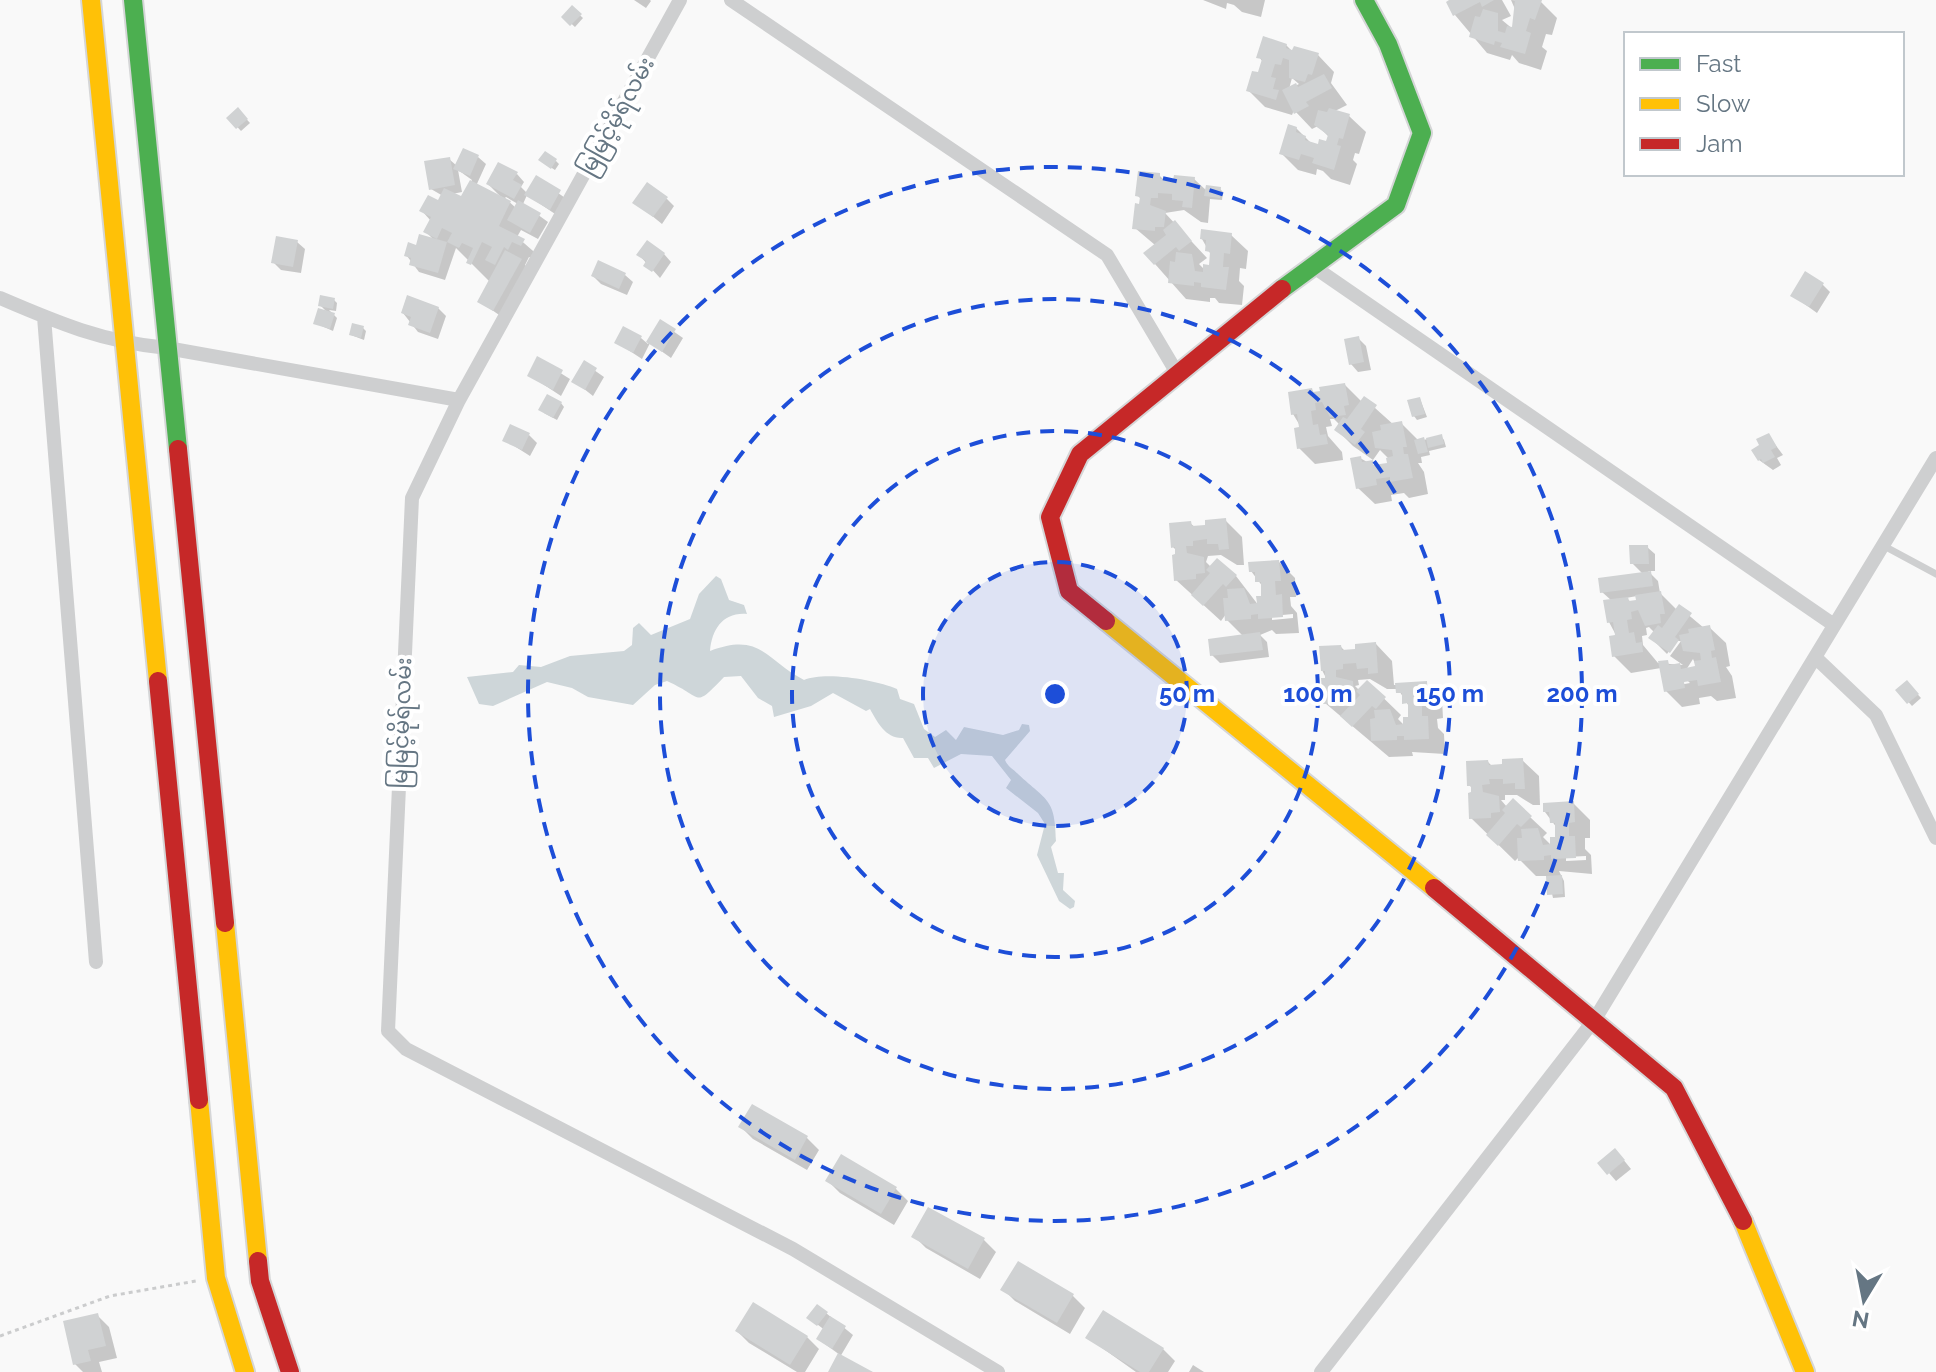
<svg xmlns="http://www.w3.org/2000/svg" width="1936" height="1372" font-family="Raleway,'Noto Sans Myanmar',sans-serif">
	<rect width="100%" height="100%" fill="#f9f9f9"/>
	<path fill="#ced6d9" d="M716,576L721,579L729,600L744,605L747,614C723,612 712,629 710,651C761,632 764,659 804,680C825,671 876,680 897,689L900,699L914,704L924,729L935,737L946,730L956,740L964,727L1003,735L1019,730L1022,724L1029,725L1030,731L1005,760C1008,767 1012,768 1018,774C1048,802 1055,798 1056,841L1051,847L1058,873H1064L1063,890L1075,901L1074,907L1070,909L1059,901L1037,855L1045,824L1038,813L1006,788L1011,780L992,756L961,754L934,768L928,758H914L903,738C886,739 877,722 870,709L866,711L833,693L811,706L774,717L772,706L758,698L741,676L724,677C693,709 705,698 667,681L655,685L633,705L588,697L572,688L547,682L493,706L479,704L467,677L513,672L519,665L541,667L570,656L624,651L632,645L633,628L639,623L651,635L690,619L699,594Z"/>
	<path fill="#0003" fill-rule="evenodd" d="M634,0H650L651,1L646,8Z
		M1203,0H1265L1261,17L1242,12L1234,5L1227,3L1226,9Z
		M1453,0H1502L1511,16L1502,20L1514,30L1518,16L1511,0L1541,2L1557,18L1552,35L1546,34L1542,47L1547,51L1541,70L1519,63L1512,55L1510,60L1487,53L1455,15Z
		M572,8L583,18L575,27L564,17Z
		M1286,45L1294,53L1318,55L1334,72L1331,83L1347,105L1335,111L1349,116L1366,132L1359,154L1355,153L1353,160L1357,164L1350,185L1331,179L1323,171L1317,169L1316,175L1298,170L1281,153L1296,128L1313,145L1328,144L1330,138L1318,126L1312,129L1294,110L1292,115L1265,107L1248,90L1259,75L1263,62L1259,57ZM1292,78L1299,84L1289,89Z
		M238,110L250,123L241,131L229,118Z
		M478,157L486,164L476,186L502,198L488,184L517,174L524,182L521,187L528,194L537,178L568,200L558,216L527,195L523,204L548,222L538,239L521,230L517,237L540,257L538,261L529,257L525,265L529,269L502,317L479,301L490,282L456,248L445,280L419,272L407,256L434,240L426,232L431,221L422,211L439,203L443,196L431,189L449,159L457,166ZM458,170L472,180L462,199L452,194L462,192ZM506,197L518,204L516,208L505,198Z
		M556,161L559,164L555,170L544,163Z
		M1159,175L1166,182L1194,179L1207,191L1220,189L1223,192L1222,200L1210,199L1208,223L1201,222L1184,210L1165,213L1207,258L1199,264L1205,270L1210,267L1211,255L1202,239L1231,235L1248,251L1246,269L1240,268L1239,281L1244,286L1242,305L1219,303L1215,298H1210V302L1186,299L1155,264V245L1135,228L1141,199L1138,196Z
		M667,199L674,206L662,224L635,202Z
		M297,242L305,249L301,273L281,270L273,262Z
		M664,254L671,262L660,278L639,255Z
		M599,263L625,275L633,282L627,295L601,284L593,276Z
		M1822,284L1830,292L1817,313L1792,295Z
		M334,300L337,303L336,311L329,310L337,318L333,331L315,323L327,312L320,305Z
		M438,308L446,316L438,339L418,332L403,313Z
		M660,322L683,338L671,358L650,343L642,359L616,342L641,338L648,344Z
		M363,328L366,331L364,340L351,335Z
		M1358,338L1366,346L1371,370L1358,372L1351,364Z
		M538,359L570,379L561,396L529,375Z
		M584,363L604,377L593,396L574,381Z
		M1345,385L1362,402L1365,399L1394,425L1401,423L1419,441L1441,436L1444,440L1446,447L1429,451L1430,455L1421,457L1422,463H1418L1424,472L1428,494L1409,498L1404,493L1391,495L1392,501L1375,504L1358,488L1360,458L1376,467L1389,464L1388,458L1380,450L1373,460L1353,446L1337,430L1340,425L1334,419H1330L1332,426L1326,427L1328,436L1342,452L1343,460L1315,464L1299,448L1302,429L1293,414L1312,390L1315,394Z
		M1420,399L1427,417L1417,420L1414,416Z
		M561,403L564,407L557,420L544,413Z
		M529,435L537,443L530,456L505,440Z
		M1768,435L1783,455L1777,458L1781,465L1773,470L1759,460L1754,450L1762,446Z
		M1225,520L1242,537L1244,565H1237L1221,555L1208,556L1206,562L1211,567L1236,576L1259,606L1263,587L1251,571L1279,562L1295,578L1296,597H1290L1291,606L1297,613L1299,633L1276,634L1272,630L1260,635L1267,642L1269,657L1220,663L1212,655L1243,636L1227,620L1226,614L1221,621L1176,580L1177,551L1173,547L1190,523L1196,528ZM1293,614V618L1272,620V616Z
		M1647,547L1655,554V571H1648L1658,581L1660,593L1677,610L1679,607L1704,628L1709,627L1726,643L1730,666L1726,667L1732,676L1736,698L1717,701L1711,696L1699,698L1700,704L1682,707L1666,691L1661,668L1631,673L1614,656L1617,637L1609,622L1612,601L1602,592L1643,574L1632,563ZM1637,596L1638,601L1631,602L1626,598ZM1649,627L1655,633L1651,638L1667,654L1676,641H1681L1670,656L1683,665L1658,663L1643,645L1642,636L1647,635L1646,628ZM1693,659L1697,668L1686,670ZM1687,680L1690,683L1674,686Z
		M1376,644L1392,661L1394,685L1426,684L1442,700L1443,718L1437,719L1438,728L1444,734L1445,754L1412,752L1413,756L1389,757L1325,703L1327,680L1322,670L1341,647L1346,652ZM1370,679L1387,689H1398L1410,708V719L1405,726L1398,719L1401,715L1367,682L1359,690L1355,686L1359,685L1358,680Z
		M1907,683L1921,698L1912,706L1898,690Z
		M1522,760L1539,776L1540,805H1533L1517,795H1505V800H1501L1507,807L1530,817L1547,833L1543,837L1552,846L1557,839V828L1545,812L1573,803L1590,820V838H1585V849L1591,855L1592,874L1559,871L1564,881L1565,897L1553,898L1548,876H1536L1518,858L1515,861L1471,818L1473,789L1469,785L1488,762L1493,767ZM1586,856V860L1566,861V857Z
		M753,1106L807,1138L819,1150L807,1170L753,1139L741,1127Z
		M842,1157L896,1189L908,1201L894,1225L840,1193L828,1181Z
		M1622,1158L1631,1169L1616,1181L1609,1173Z
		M914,1236L984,1240L996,1252L980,1279L926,1248Z
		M1018,1264L1073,1296L1085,1308L1070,1334L1015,1301L1003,1289Z
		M826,1313L853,1335L840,1357L868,1372H831L840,1355L818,1339L826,1331L809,1318Z
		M97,1315L109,1327L117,1358L99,1362L102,1372H83L75,1364Z
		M737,1331L807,1337L819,1349L805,1372H797L749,1343Z
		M1088,1338L1163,1349L1175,1361L1168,1372H1136Z
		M1193,1365L1204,1372H1189Z"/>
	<path fill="#d0d2d3" d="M1449,0H1494L1482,7L1480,2L1453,16L1446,2Z
		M1515,0H1542L1535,20L1530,18L1526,31L1531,33L1525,54L1500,47L1502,43L1495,41L1494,45L1469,37L1475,16L1480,17L1483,9L1498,13V31L1505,33L1507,26L1512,27Z
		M572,5L582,14L570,26L561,17Z
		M1263,36L1287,44L1286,48L1292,50L1294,46L1319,53L1312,75L1308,74L1305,82L1289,78V60L1283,58L1281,65L1275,64L1271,77L1276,78L1273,89L1279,90L1276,100L1246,91L1252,71L1258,72L1262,59L1256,58Z
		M1324,74L1332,88L1306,102L1309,106L1294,114L1282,90L1296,83L1298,87Z
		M238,107L248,119L236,129L226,118Z
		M1329,108L1350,114L1343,139L1339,138L1337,145L1341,146L1334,170L1312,163L1314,158L1301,154L1299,160L1279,154L1288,124L1297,127L1296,132L1306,136L1305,140L1318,144L1319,139L1326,141L1328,135L1314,125L1318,110L1327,112Z
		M463,148L479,155L470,176L453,169Z
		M545,151L557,159L551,169L538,160Z
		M450,157L455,185L429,190L424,161Z
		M498,162L518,172L513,180L522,185L514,199L486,184Z
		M1138,171L1160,173V179L1173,180L1174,175L1195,177L1192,208L1182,207L1183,201L1172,200V194L1158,193V198H1151L1150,205L1166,211L1164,227H1155V231L1132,229L1135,203L1139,204L1140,197L1135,196Z
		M536,175L561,190L550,210L524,195Z
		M470,180L511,201L499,226L525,239L521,246L512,242L508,250L504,247L495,265L485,260L492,247L482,242L471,265L466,263L473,248L462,243L459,248L447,242L452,233L442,228L437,239L423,232L431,217L419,211L428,195L438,200L444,188L461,196Z
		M647,182L668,197L653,217L632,203Z
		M1206,185L1221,187L1220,198L1204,196Z
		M518,200L541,213L530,233L507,220Z
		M1175,220L1192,241L1179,251L1176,247L1154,265L1143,253L1166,235L1163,230Z
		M1201,229L1232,233L1230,254L1224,253L1223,267H1229L1226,290L1201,287V283L1194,282V286L1168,283L1170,261L1175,262L1176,252L1192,254L1195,271L1203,272V264L1209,265L1210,252L1205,251L1206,240L1200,239Z
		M419,234L447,242L438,273L409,265L411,258L404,256L408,242L416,245Z
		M276,236L298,240L293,267L271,263Z
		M647,240L665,253L652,272L643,266L646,261L636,255Z
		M505,250L522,259L493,311L477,302Z
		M598,260L626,273L619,289L591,276Z
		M1805,271L1824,283L1809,307L1790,296Z
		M320,295L335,298L333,309L318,306Z
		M407,295L439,307L430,333L408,325L411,317L401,313Z
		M318,308L335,313L330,329L313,324Z
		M660,319L676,329L662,352L646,342Z
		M352,323L364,326L361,338L349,335Z
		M623,326L642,336L633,353L614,343Z
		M1359,336L1364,362L1349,365L1344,339Z
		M537,356L563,370L553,390L527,376Z
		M584,360L597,368L585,390L571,382Z
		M1345,383L1349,405L1344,406L1346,415L1330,417L1322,402L1315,403L1316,410L1311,411L1313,425L1318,424L1320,435L1326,434L1328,444L1297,449L1294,428L1299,427L1297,414L1291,415L1288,392L1312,388L1313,392L1320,391L1319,387Z
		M547,394L562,402L553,418L538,410Z
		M1364,396L1377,405L1361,429L1365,432L1355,445L1334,430L1343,417L1347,419Z
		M1420,397L1425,414L1412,417L1407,400Z
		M1402,421L1407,447H1403L1404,454H1408L1413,478L1390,482V477L1376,479L1377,485L1356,489L1350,458L1361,456L1362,462L1373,460V465L1387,463L1386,458L1393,456L1392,450L1375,448L1372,432L1381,430L1380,425Z
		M510,424L530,433L522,450L502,441Z
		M1769,433L1777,447L1771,450L1775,457L1763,463L1761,459L1758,461L1751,450L1759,445L1756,439Z
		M1442,434L1444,444L1428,448L1426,438Z
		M1424,437L1428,452L1418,454L1414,440Z
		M1226,518L1229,549L1219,550L1218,544H1207V539L1193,541V546H1186L1187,553L1204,557L1205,573L1196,574V579L1174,581L1172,555L1175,554V547L1171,548L1169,523L1191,521L1192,526L1205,525V520Z
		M1629,545H1648L1649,564H1630Z
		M1217,558L1237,575L1226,587L1223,584L1203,606L1191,595L1210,573L1206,570Z
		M1279,560L1281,581H1275L1276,595L1282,594L1283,617L1258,619V614L1251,615V619L1225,621L1223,598H1228L1227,589L1244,588L1250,604L1257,603L1256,596H1261V582H1255V572H1249L1248,562Z
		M1651,571L1653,586L1600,593L1598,578Z
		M1661,591L1665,614H1660L1661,623L1645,626L1638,610L1631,612L1632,619L1627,620L1629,633L1634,632L1636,643L1642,642L1643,652L1612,657L1609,636L1615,635L1613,622L1607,623L1603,600L1628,597L1629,601L1636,600L1635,595Z
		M1679,604L1692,613L1675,637L1679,640L1670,653L1648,638L1658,625L1662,628Z
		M1710,625L1715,650L1711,651L1712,658L1716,657L1721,682L1698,686L1697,680L1684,682L1685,688L1664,692L1658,661L1668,660L1669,665L1680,663L1681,669L1695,666L1694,661L1701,660L1700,653L1683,651L1679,635L1689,633L1688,629Z
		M1260,632L1263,650L1210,656L1208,639Z
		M1376,642L1378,673L1368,674V668L1357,669L1356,663L1343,664V669L1336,670V677L1353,681L1354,697L1345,698V703L1323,704L1321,678H1325V671H1321L1319,646L1341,645L1342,650L1355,649V644Z
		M1367,680L1386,697L1376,709L1372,706L1352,727L1340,716L1360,695L1356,691Z
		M1907,680L1919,694L1907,704L1895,690Z
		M1427,681L1428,702L1422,703V716H1428L1429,739L1404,740V736H1397V740L1371,741L1370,719L1375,718L1374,710L1390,709L1396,725L1403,724V717H1408V703L1402,704V693H1396L1395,683Z
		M1523,758L1525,789H1515V783L1503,784V779H1489L1490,784L1482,785L1483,792L1499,796L1500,812L1491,813V818L1469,819L1468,793L1471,792V786H1467L1466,761L1488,760L1489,765L1502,764V759Z
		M1513,798L1532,816L1521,827L1517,824L1498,846L1486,835L1505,813L1502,810Z
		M1574,801L1575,822L1569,823V836H1575L1576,858L1551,859V855L1544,856V860L1518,861L1517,838H1522L1521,829L1538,828L1543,845L1550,844V837H1555V823H1550L1549,812H1543V803Z
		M1562,875L1563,894L1547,895L1546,876Z
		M752,1104L808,1136L795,1160L738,1127Z
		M1615,1148L1625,1160L1607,1175L1597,1163Z
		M841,1154L897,1187L881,1214L825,1181Z
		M928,1207L985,1238L968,1269L911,1237Z
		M1018,1261L1074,1294L1057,1323L1000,1290Z
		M753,1302L808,1336L790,1365L735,1331Z
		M817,1304L828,1312L817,1326L806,1318Z
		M1103,1310L1164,1348L1149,1372H1140L1085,1338Z
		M98,1313L106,1346L88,1350L91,1361L73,1365L63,1321Z
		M830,1316L846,1326L832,1349L816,1339Z
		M838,1353L873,1372H828Z"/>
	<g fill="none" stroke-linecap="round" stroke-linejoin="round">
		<g stroke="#d5d6d7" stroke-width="22">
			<path id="fast" d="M133,0L178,449
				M1282,289L1396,205L1422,133L1388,44L1364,0"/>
		</g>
		<g stroke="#d5d6d7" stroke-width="22">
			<path id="slow" d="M91,0L158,681
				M1106,621L1434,888
				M225,923L258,1261
				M199,1100L216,1278L245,1372
				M1743,1221L1805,1372"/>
		</g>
		<g stroke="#d5d6d7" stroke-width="22">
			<path id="jam" d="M178,449L225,923
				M1106,621L1069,591L1050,517L1080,454L1282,289
				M158,681L199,1100
				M1434,888L1674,1088L1743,1221
				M258,1261L260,1281L290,1372"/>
		</g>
		<path stroke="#cbcccd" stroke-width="3" stroke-dasharray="4 4" stroke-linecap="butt" d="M0,1336L110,1296L196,1281"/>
		<path stroke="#cecfd0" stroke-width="7" d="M1884,546L1936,574"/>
		<path stroke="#cecfd0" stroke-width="14" d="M731,0L1107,255L1177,373
			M1311,265L1834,625
			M0,298C58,323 103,342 167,348L459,400L412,498L388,1031L406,1049L793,1249L998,1372
			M44,317L96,962
			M459,400L680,0
			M1816,658L1876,715L1936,838
			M1321,1372L1595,1019L1936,458"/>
		<use href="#fast" stroke="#4caf50" stroke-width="18"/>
		<use href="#slow" stroke="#ffc107" stroke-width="18"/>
		<use href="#jam" stroke="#c62828" stroke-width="18"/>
	</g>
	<circle cx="1055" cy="694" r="132" fill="#1d4ed8" fill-opacity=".12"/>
	<g fill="none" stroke="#1d4ed8" stroke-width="4" stroke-dasharray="14 10">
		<circle cx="1055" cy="694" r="132"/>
		<circle cx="1055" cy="694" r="263"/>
		<circle cx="1055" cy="694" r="395"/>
		<circle cx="1055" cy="694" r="527"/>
	</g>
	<g text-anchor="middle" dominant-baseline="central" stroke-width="8" stroke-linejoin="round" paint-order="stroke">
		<g font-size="22" fill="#657683" stroke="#fff">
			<text transform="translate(616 116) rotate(-61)">မြမြင့်မိုရ်လမ်း</text>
			<text transform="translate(401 723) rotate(-88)">မြမြင့်မိုရ်လမ်း</text>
		</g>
	</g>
	<circle cx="1055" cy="694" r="12" fill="#1d4ed8" stroke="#fff" stroke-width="4"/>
	<g font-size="24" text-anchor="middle" font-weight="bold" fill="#1d4ed8" stroke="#fff" stroke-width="8" stroke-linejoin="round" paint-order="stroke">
		<text x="1187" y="702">50 m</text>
		<text x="1318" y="702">100 m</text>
		<text x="1450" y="702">150 m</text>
		<text x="1582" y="702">200 m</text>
	</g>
	<rect x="1624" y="32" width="280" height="144" fill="#ffffff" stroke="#c1c8cd" stroke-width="2"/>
	<rect x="1640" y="58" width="40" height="12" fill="#4caf50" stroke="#c1c8cd" stroke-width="2"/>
	<text x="1696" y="72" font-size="24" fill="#657683">Fast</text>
	<rect x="1640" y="98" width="40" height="12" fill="#ffc107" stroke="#c1c8cd" stroke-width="2"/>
	<text x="1696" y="112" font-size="24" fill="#657683">Slow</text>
	<rect x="1640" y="138" width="40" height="12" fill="#c62828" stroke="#c1c8cd" stroke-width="2"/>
	<text x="1696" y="152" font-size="24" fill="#657683">Jam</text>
	<g transform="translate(1864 1300) rotate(190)" stroke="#ffffff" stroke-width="6" paint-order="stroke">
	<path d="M0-6L14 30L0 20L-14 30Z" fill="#657683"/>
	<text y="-12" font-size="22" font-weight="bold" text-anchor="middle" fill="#657683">N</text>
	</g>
</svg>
